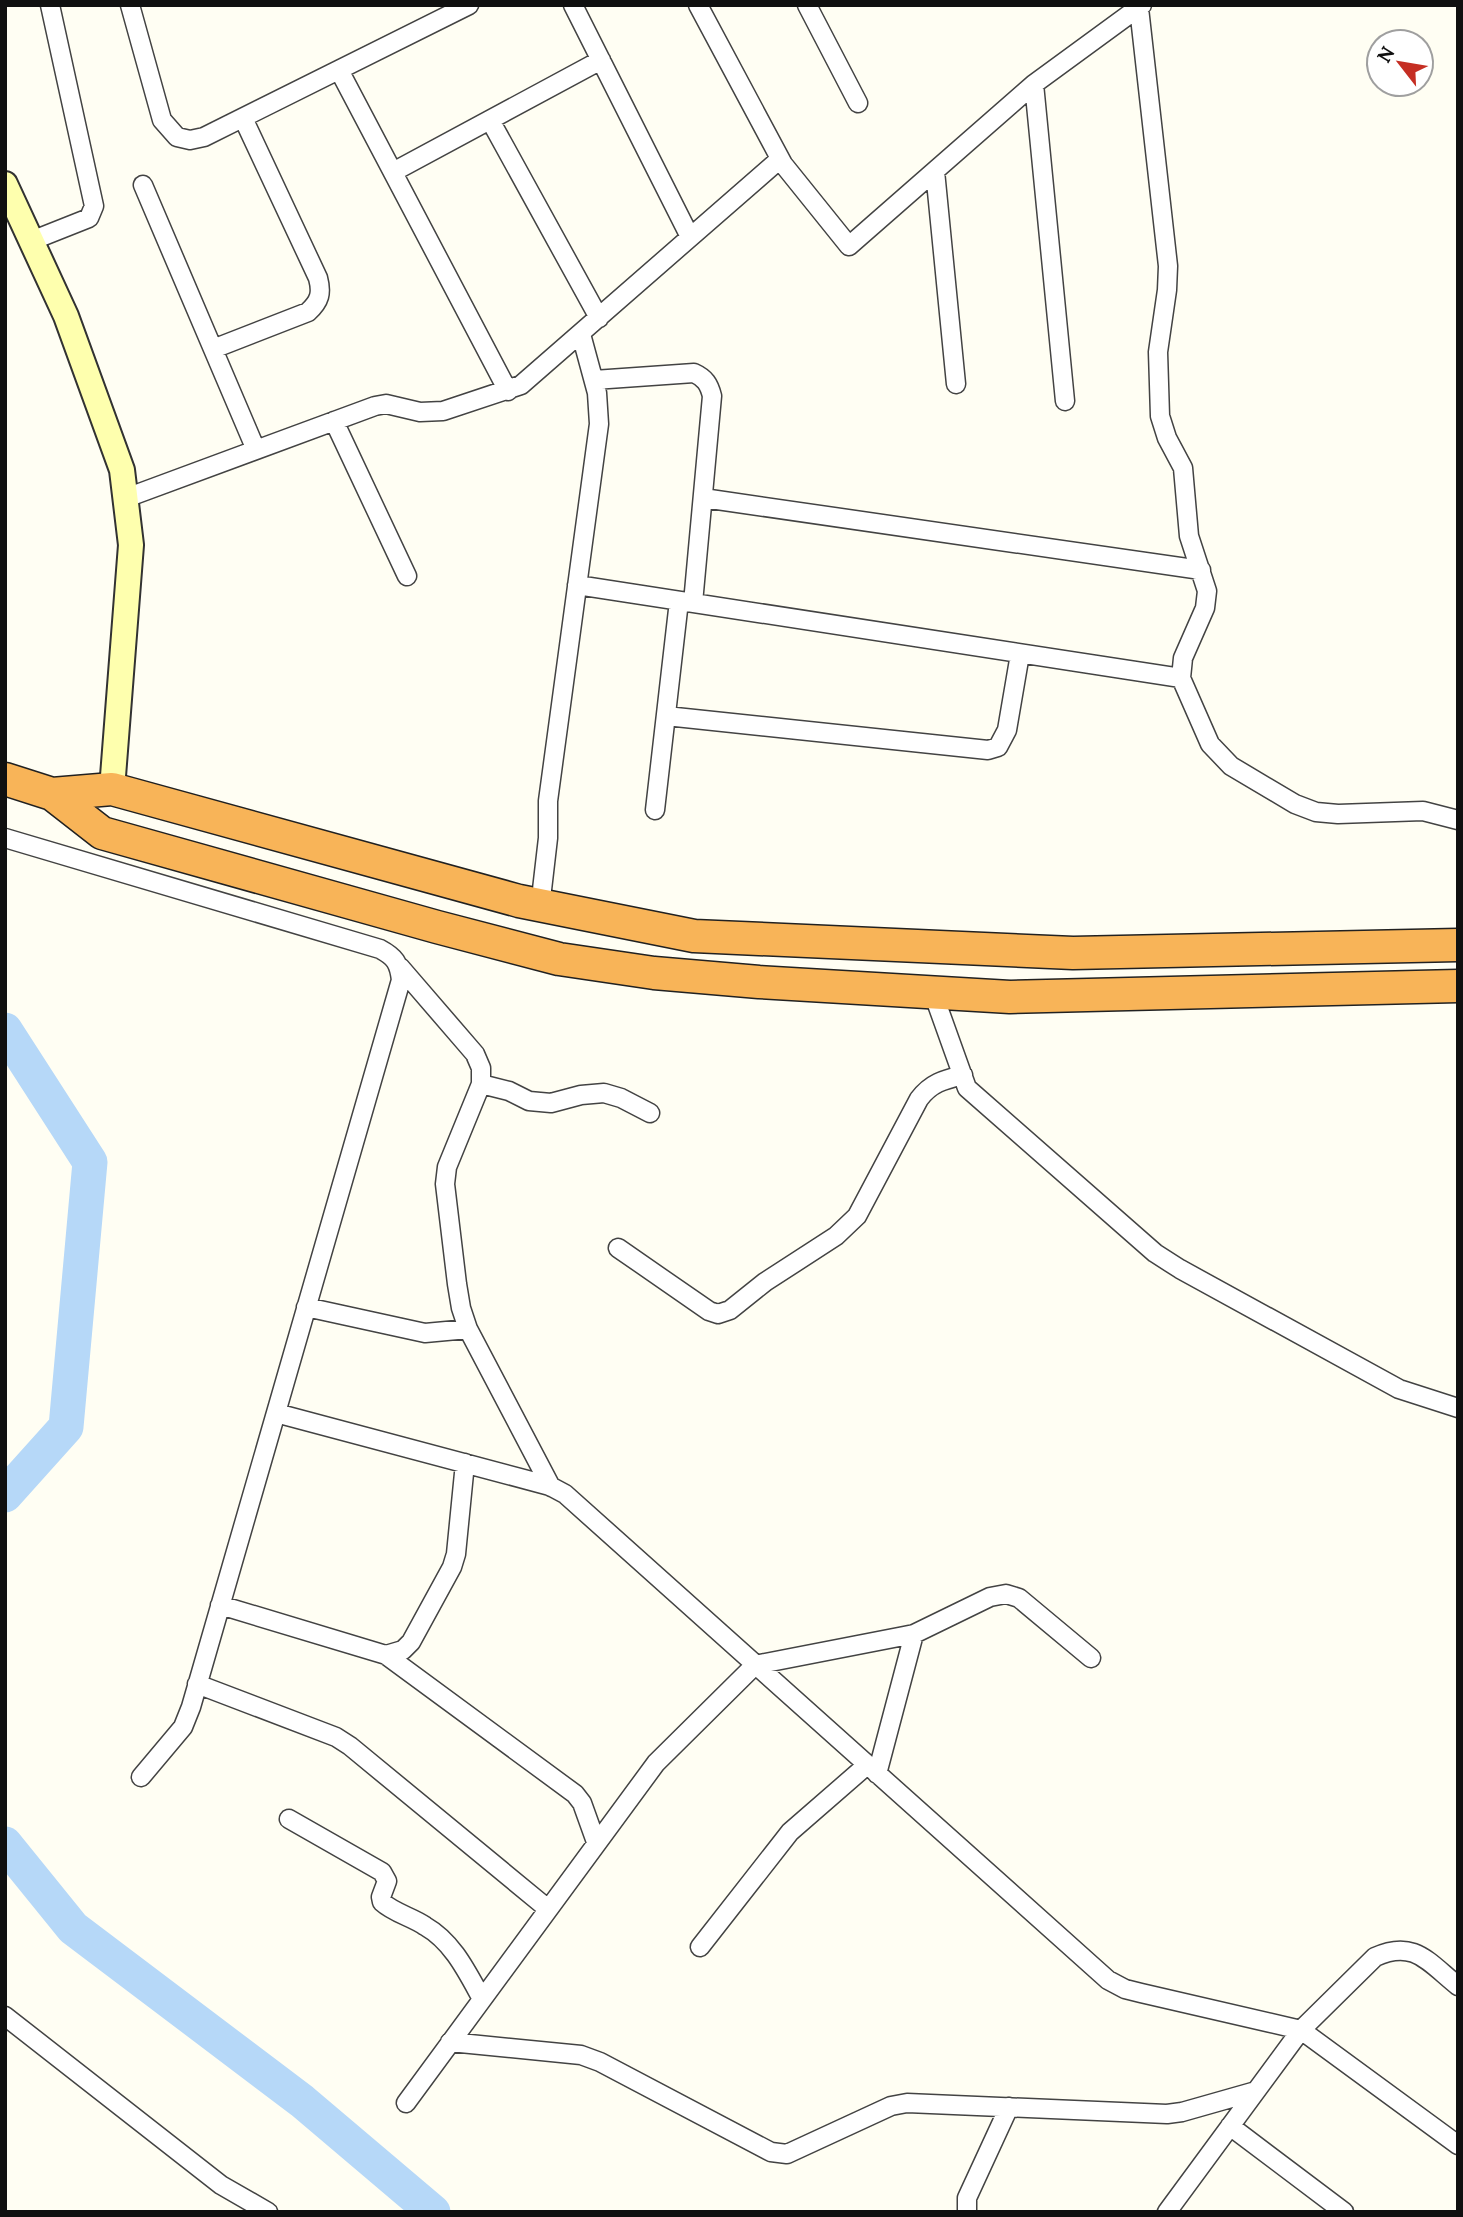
<svg xmlns="http://www.w3.org/2000/svg" width="1463" height="2217" font-family="Lora,serif">
	<rect width="100%" height="100%" fill="#fffef3"/>
	<g fill="none" stroke-linecap="round" stroke-linejoin="round">
		<path stroke="#b6d8f8" stroke-width="35" d="M5,1030L90,1162L66,1427L5,1495
			M5,1844L73,1928L302,2101L433,2212"/>
		<g stroke="#434343" stroke-width="21">
			<path id="street" d="M130,5L162,120L177,137L190,140L204,137L469,5
				M573,5L690,237
				M698,5L783,164L849,246L1034,84L1142,5
				M807,5L858,103
				M1139,8L1168,266L1167,290L1158,352L1160,416L1167,438L1183,468L1189,536L1207,591L1205,608L1183,658L1181,678L1210,744L1231,766L1295,804L1316,812L1338,814L1423,811L1458,820
				M339,70L508,391
				M1034,84L1065,401
				M490,120L599,318
				M935,171L956,384
				M393,172L601,60
				M143,185L256,450
				M31,241L89,218L94,206L50,5
				M213,349L308,312C320,301 322,293 318,278L243,118
				M594,380L694,373C705,378 709,384 712,396L693,603
				M334,421L407,576
				M126,498L375,406L386,404L420,412L443,411L521,385L780,159
				M703,498L1201,570
				M577,585L1181,678
				M666,716L988,750L998,747L1007,730L1020,654
				M655,810L679,601
				M5,838L380,949C395,957 399,963 401,980L191,1707L183,1727L141,1777
				M540,907L548,838V801L599,424L597,393L581,334
				M400,967L475,1054L481,1068V1084L447,1167L445,1184L457,1284L461,1308L468,1329L551,1487
				M933,993L967,1088L1155,1253L1180,1269L1399,1389L1458,1408
				M481,1084L509,1091L529,1101L551,1103L581,1095L604,1093L621,1098L650,1113
				M618,1248L709,1311L718,1314L730,1310L765,1282L836,1236L857,1216L919,1099C931,1083 943,1080 963,1075
				M306,1307L425,1333L468,1329
				M276,1413L550,1486L565,1494L1108,1980L1125,1989L1141,1993L1301,2030L1458,2145
				M220,1605L386,1655L403,1650L411,1642L452,1567L456,1554L465,1463
				M386,1655L575,1794L582,1803L596,1842
				M197,1684L336,1737L350,1746L548,1909
				M877,1774L914,1634
				M289,1819L382,1872L387,1881L381,1897L382,1902C394,1913 412,1917 425,1926C453,1942 467,1972 482,1999
				M700,1947L790,1832L867,1765
				M5,2016L221,2185L268,2212
				M450,2042L581,2055L600,2062L771,2152L787,2154L891,2106L907,2103L1167,2114L1182,2112L1256,2091
				M406,2103L656,1763L755,1665L904,1636L914,1634L990,1597L1006,1594L1019,1598L1091,1658
				M1230,2126L1344,2212
				M967,2212V2198L1009,2107
				M1167,2212L1301,2030L1375,1957C1414,1939 1428,1962 1458,1986"/>
		</g>
		<g stroke="#323232" stroke-width="28">
			<path id="secondary" d="M5,184L66,316L122,470L131,545L112,789"/>
		</g>
		<g stroke="#212121" stroke-width="35">
			<path id="highway" d="M5,779L52,794L102,833L437,927L559,959L654,973L759,982L1010,997L1458,986
				M52,794L112,789L519,901L694,936L1073,953L1458,945"/>
		</g>
		<use href="#street" stroke="#fff" stroke-width="18"/>
		<use href="#secondary" stroke="#feffae" stroke-width="24"/>
		<use href="#highway" stroke="#f8b458" stroke-width="32"/>
	</g>
	<rect width="1463" height="2217" fill="none" stroke="#101010" stroke-width="14"/>
	<g transform="translate(1400 63) rotate(301)"><circle r="33" fill="#ffffff" stroke="#9f9f9f" stroke-width="2"/>
	<path d="M0-5L12 26L0 18L-12 26Z" fill="#c52e23"/>
	<text y="-10" font-size="19" font-weight="bold" text-anchor="middle" fill="#101010">N</text>
	</g>
</svg>
